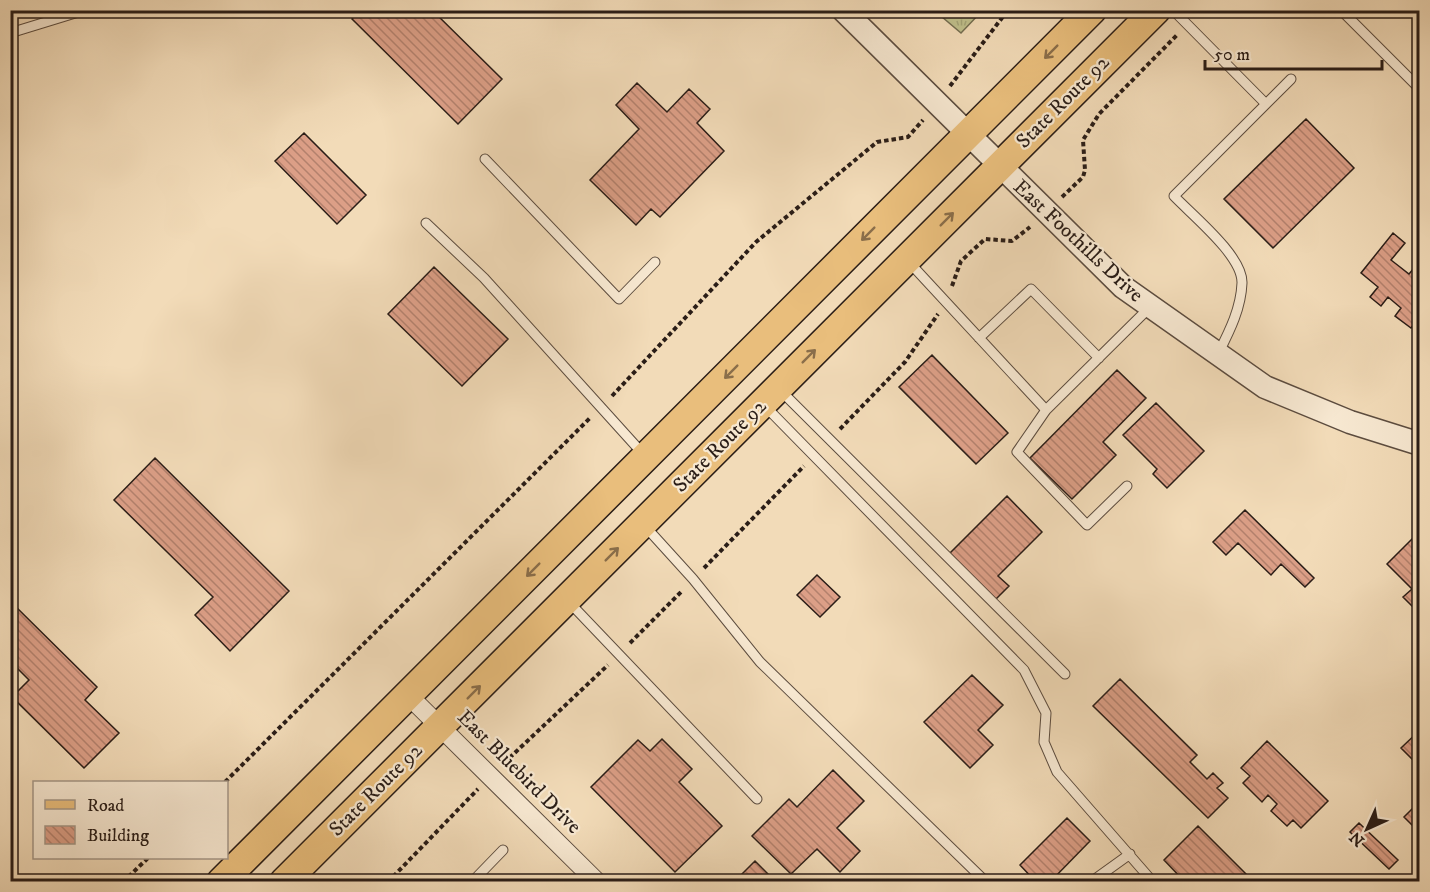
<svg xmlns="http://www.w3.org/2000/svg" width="1430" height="892" font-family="'IM FELL DW Pica',serif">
	<defs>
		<pattern id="grass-tufts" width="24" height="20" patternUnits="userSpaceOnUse" patternTransform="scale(1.5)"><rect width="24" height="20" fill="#bfbf8b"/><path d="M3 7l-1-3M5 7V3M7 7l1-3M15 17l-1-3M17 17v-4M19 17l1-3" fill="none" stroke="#a4a477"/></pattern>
		<pattern id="building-back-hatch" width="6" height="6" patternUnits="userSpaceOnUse" patternTransform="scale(1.5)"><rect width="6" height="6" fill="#dc9f87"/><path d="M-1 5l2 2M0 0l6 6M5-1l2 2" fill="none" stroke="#b3816d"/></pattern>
	</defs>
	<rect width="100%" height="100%" fill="#f2dbb8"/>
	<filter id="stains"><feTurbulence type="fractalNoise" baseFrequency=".00333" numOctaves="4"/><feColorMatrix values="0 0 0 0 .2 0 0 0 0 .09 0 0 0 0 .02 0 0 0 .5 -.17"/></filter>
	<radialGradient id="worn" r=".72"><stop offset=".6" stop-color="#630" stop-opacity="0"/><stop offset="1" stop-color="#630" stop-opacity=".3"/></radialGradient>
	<path fill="url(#grass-tufts)" stroke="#746e51" stroke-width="1.5" d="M935,11H982L961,33Z"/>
	<path fill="url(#building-back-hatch)" stroke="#2a1d17" stroke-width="1.5" d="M360,10H432L502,79L458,124L352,19Z
		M637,83L667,112L689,89L710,109L697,123L724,151L660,217L651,209L636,225L590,180L639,129L616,105Z
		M1306,119L1354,168L1273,248L1224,199Z
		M304,133L366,195L337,224L275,161Z
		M1393,233L1405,243L1391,260L1409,274L1420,261V317L1411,328L1395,316L1401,308L1388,297L1381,306L1370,297L1378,287L1361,273Z
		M434,267L508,339L462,386L388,314Z
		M932,355L1008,433L976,464L899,387Z
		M1117,370L1146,398L1103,442L1116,455L1072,499L1030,458Z
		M1156,403L1204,451L1167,488L1153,474L1157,469L1123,435Z
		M155,458L289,591L230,651L195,615L213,597L114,500Z
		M1007,496L1042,532L998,576L1009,586L995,600L949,554Z
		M1245,510L1314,578L1305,587L1281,564L1271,575L1238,543L1226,555L1213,542Z
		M1416,535L1420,539V614L1403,597L1412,589L1387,564Z
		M817,575L840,597L820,617L797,595Z
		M10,601L97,687L85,700L119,733L84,768L12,697L29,680L10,661Z
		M972,675L1003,705L978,730L993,745L970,768L924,722Z
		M1120,679L1197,755L1190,762L1207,779L1213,773L1223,783L1217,788L1228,798L1208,818L1093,706Z
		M1420,730V767L1401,748Z
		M662,739L692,769L679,782L722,826L675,872L591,787L638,740L650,751Z
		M1267,741L1328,801L1301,828L1293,820L1287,826L1271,811L1277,804L1268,795L1262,802L1243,783L1250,776L1241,768Z
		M833,770L864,801L837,828L860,851L840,872L817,849L791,874L752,836L789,799L797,807Z
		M1420,801V833L1404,817Z
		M1067,818L1090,841L1050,882H1036L1020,865Z
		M1359,823L1398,860L1389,869L1350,832Z
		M1198,826L1254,882H1185L1164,860Z
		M755,861L776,882H734Z"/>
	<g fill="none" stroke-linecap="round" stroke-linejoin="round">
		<g stroke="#5c4c3f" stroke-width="11">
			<path id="service" d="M1173,10L1266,104
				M1341,10L1420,89
				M10,33L85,10
				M485,159L619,299L655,262
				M426,223L484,278L644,455
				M908,261L1046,410L1150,307
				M979,338L1031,289L1099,358
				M1218,354C1229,332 1241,309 1242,283C1243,256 1192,215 1174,196L1291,79
				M779,389L1065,674
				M764,405L1024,670L1046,713L1044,742L1057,772L1153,882
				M1046,410L1017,452L1087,525L1127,486
				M644,525L693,579L760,662L986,882
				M568,601L757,799
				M472,882L503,850
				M1091,882L1130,854"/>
		</g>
		<g stroke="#5c4c3f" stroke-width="20">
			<path id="minor" d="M408,695L597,882"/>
		</g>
		<g stroke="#5c4c3f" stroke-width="25">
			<path id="tertiary" d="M843,10L1123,287L1265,387L1350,422L1420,444"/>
		</g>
		<g stroke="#2a1d17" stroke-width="31">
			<path id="primary" d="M221,882L1092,10
				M284,882L1156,10"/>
		</g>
		<path stroke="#2a1d17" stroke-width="4" stroke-dasharray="4.5 3" stroke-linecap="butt" d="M950,86L1008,10
			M1062,197L1083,177L1085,170L1083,140L1099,114L1177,35
			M952,286L961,261L985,239L1012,241L1030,227
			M612,396L756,242L877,142L908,137L923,120
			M840,429L905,362L938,314
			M704,568L804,466
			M630,643L682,591
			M504,763L608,665
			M225,782L590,418
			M123,882L148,858
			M388,882L478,789"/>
		<use href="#service" stroke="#f7e8d1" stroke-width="9"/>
		<use href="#minor" stroke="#f7e8d1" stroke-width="18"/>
		<use href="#tertiary" stroke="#f7e8d1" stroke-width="22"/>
		<use href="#primary" stroke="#e9be7c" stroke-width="28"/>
	</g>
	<defs><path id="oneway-shaft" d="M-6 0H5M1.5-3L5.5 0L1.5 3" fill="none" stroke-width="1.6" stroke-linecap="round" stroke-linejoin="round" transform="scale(1.5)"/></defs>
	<g stroke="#8a6e4a">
		<use href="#oneway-shaft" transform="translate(1051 52) rotate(135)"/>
		<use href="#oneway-shaft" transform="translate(947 219) rotate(-45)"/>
		<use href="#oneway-shaft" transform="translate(868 234) rotate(135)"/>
		<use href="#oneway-shaft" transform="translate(809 356) rotate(-45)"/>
		<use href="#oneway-shaft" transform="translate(731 372) rotate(135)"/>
		<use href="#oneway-shaft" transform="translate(612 554) rotate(-45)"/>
		<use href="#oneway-shaft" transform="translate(533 570) rotate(135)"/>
		<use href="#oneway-shaft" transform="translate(474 692) rotate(-45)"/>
	</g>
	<g text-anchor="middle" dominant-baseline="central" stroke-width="4.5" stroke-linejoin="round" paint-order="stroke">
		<g font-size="21" fill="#2a1d17" stroke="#f7e8d1">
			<text transform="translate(1063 102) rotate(-45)">State Route 92</text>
			<text transform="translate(1078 241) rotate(43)">East Foothills Drive</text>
			<text transform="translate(720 446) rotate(-45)">State Route 92</text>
			<text transform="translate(519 772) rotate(45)">East Bluebird Drive</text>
			<text transform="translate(376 790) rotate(-45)">State Route 92</text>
		</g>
	</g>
	<rect width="1430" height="892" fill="none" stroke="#f2dbb8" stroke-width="36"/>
	<rect x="12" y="12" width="1406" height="868" fill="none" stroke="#2a1d17" stroke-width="3"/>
	<rect x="18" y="18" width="1394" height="856" fill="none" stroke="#2a1d17" stroke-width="1.5"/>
	<rect x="33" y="781" width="195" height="78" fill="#f7e8d1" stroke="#a59787" stroke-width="1.5"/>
	<rect x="45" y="800" width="30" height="9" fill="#e9be7c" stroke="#a59787" stroke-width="1.5"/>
	<text x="87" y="811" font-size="18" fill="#2a1d17">Road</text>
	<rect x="45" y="826" width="30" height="18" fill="url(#building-back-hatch)" stroke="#a59787" stroke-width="1.5"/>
	<text x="87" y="841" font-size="18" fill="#2a1d17">Building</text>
	<g transform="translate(1367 829) rotate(225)" stroke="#f7e8d1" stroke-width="4.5" paint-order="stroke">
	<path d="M0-4.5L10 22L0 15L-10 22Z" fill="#2a1d17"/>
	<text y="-9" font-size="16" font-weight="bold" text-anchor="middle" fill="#2a1d17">N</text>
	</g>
	<path d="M1205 60v9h177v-9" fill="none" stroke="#2a1d17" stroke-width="3"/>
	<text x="1214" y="60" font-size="18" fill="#2a1d17" stroke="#f7e8d1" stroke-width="4.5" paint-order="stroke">50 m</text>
	<rect width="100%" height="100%" filter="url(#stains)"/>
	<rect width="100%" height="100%" fill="url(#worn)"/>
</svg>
